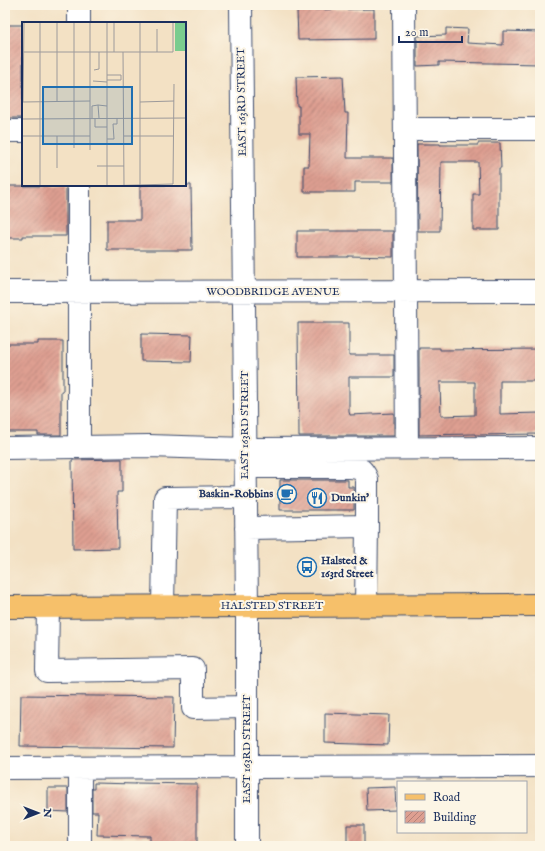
<svg xmlns="http://www.w3.org/2000/svg" width="545" height="851" font-family="'IM FELL English',serif">
	<defs>
		<pattern id="building-hatch" width="6" height="6" patternUnits="userSpaceOnUse"><rect width="6" height="6" fill="#de9f91"/><path d="M-1 1l2-2M0 6l6-6M5 7l2-2" fill="none" stroke="#b3827a"/></pattern>
	</defs>
	<rect width="100%" height="100%" fill="#fcf5e5"/>
	<filter id="ink" filterUnits="userSpaceOnUse"><feTurbulence type="fractalNoise" baseFrequency=".025" numOctaves="2"/><feDisplacementMap in="SourceGraphic" scale="8" xChannelSelector="R" yChannelSelector="G"/><feConvolveMatrix kernelMatrix="1 2 1 2 8 2 1 2 1" color-interpolation-filters="sRGB"/></filter>
	<filter id="wash" filterUnits="userSpaceOnUse"><feTurbulence type="fractalNoise" baseFrequency=".012" numOctaves="4" result="noise"/><feDisplacementMap in="SourceGraphic" scale="16" xChannelSelector="R" yChannelSelector="G"/><feGaussianBlur stdDeviation="0.9" result="paint"/><feColorMatrix in="noise" values="0 0 0 0 0 0 0 0 0 0 0 0 0 0 0 0 0 1.4 0 .05"/><feComposite in="paint" operator="in"/></filter>
	<g filter="url(#wash)">
		<rect width="100%" height="100%" fill="#f3e1c4"/>
		<g id="blocks">
			<path fill="url(#building-hatch)" fill-rule="evenodd" d="M374,9V39L298,40L297,10Z
				M5,25H23V118H5Z
				M446,28L468,29L467,43L503,45V31L540,32V64L439,62V65L417,66V36L446,35Z
				M343,76L345,113H348L347,158H393V182H355V192H304V166H309L310,134H299V106H297L296,77Z
				M478,143H500L501,168H499V230H473V194H479L478,162H441L440,231H418L417,144H440V145H478Z
				M140,185H191L192,250H107V220H140Z
				M7,186H66V236H23V238H5V189H7Z
				M297,231H393V257L348,256V257H297Z
				M298,323H349V355H394V377H349V412L350,415L394,413V436H299Z
				M141,334L192,335L191,362L141,361Z
				M38,341H63V391H61V435H38V432H5V409H7V344H38Z
				M419,348H440V350L540,349V381H500V414L540,413V434L475,435V434L419,435ZM440,382H475V415L441,416Z
				M122,459V492H117L118,548L73,549L72,460Z
				M280,480H348V487H354V510H280Z
				M21,695L174,697L173,748L20,746Z
				M325,713L389,715L388,745L325,743Z
				M94,783L136,784V783L197,784V846H150V836L97,835L98,812H92V789H94Z
				M395,787L396,810L367,811L366,788Z
				M48,788H68V812L48,811Z
				M347,825H364V846H347Z"/>
		</g>
	</g>
	<g filter="url(#ink)">
		<use href="#blocks" fill-opacity="0" stroke="#3b4a6d" stroke-width="1"/>
		<g fill="none" stroke-linecap="round" stroke-linejoin="round">
			<g stroke="#3b4a6d" stroke-width="24">
				<path id="minor" d="M79,5V23
					M241,5L247,606V846
					M404,5L407,448
					M405,129H540
					M5,131H23
					M79,185V447
					M5,292L540,291
					M5,448L149,446L246,449L540,448
					M246,467H351C361,468 363,470 367,479V526
					M246,528L367,526L366,605
					M48,606L47,671L193,669V708L247,707
					M163,606L165,498L246,497
					M5,768L247,767L540,766
					M80,768V846"/>
			</g>
			<g stroke="#3b4a6d" stroke-width="24">
				<path id="major" d="M5,607L540,605"/>
			</g>
			<use href="#minor" stroke="#fff" stroke-width="22"/>
			<use href="#major" stroke="#f6c06b" stroke-width="22"/>
		</g>
	</g>
	<defs>
		<g id="cafe-ring" transform="scale(1)"><circle r="9.5" fill="#fcf5e5" stroke="#1f6fb2" stroke-width="1.5"/><path d="M-5.5-4.5H6V0H3Q3 3.5 0 3.5H-2.5Q-5.5 3.5-5.5 0ZM3-3.2v2h1.7v-2ZM-6 4.5H4V6H-6Z" fill="#1f6fb2"/></g>
		<g id="restaurant-ring" transform="scale(1)"><circle r="9.5" fill="#fcf5e5" stroke="#1f6fb2" stroke-width="1.5"/><path d="M-5-6h1v4h1v-4h1v4h1v-4h1v5L-1.5 .5V6h-2V.5L-5-1ZM5-6V6H3V1.5H1.5Q1.5-4 5-6Z" fill="#1f6fb2"/></g>
		<g id="bus-ring" transform="scale(1)"><circle r="9.5" fill="#fcf5e5" stroke="#1f6fb2" stroke-width="1.5"/><path d="M-5-6H5V4H4V6H2V4H-2V6H-4V4H-5ZM-3.5-4V0h7V-4ZM-3.5 1.2v1.5H-2V1.2ZM2 1.2v1.5H3.5V1.2Z" fill="#1f6fb2"/></g>
	</defs>
	<g fill-rule="evenodd">
		<use href="#cafe-ring" x="287" y="494"/>
		<use href="#restaurant-ring" x="317" y="498"/>
		<use href="#bus-ring" x="307" y="567"/>
	</g>
	<g text-anchor="middle" dominant-baseline="central" stroke-width="4" stroke-linejoin="round" paint-order="stroke">
		<g font-size="11" fill="#1b2f5e" stroke="#fcf5e5">
			<text transform="translate(242 102) rotate(-91)">EAST 163RD STREET</text>
			<text x="273" y="292">WOODBRIDGE AVENUE</text>
			<text transform="translate(245 425) rotate(-90)">EAST 163RD STREET</text>
			<text x="272" y="606">HALSTED STREET</text>
			<text transform="translate(247 749) rotate(-90)">EAST 163RD STREET</text>
		</g>
		<g font-size="11" font-weight="bold" fill="#1b2f5e" stroke="#fcf5e5" text-anchor="start">
			<text x="273" y="494" text-anchor="end">Baskin-Robbins</text>
			<text x="331" y="498">Dunkin'</text>
			<text x="321" y="561">Halsted &amp;<tspan x="321" dy="13">163rd Street</tspan></text>
		</g>
	</g>
	<g transform="translate(22 22)">
		<rect width="164" height="164" fill="#f3e1c4"/>
		<path d="M153,0H164V29H153Z" fill="#7acc8e"/>
		<path fill="none" stroke="#9d9a9b" stroke-width="1" d="M18,0V164M35,0V80M52,0V126M68,0V128M85,0V164M92,0V30M118,0V164M0,30H151V0M101,30L102,164M135,30V7M72,48L77,47V30M85,53H99V58H85M71,59L85,60M1,80L2,0M1,80L68,79M118,80L152,79M70,96V84L76,83M73,96V105H85M77,96L76,83L85,84M0,97L164,96M0,114H68M35,114V146M102,114H152M85,117H92L91,102H95V96M75,144H102M79,164L151,162L152,62"/>
		<path fill="#1f6fb2" fill-opacity="0.15" stroke="#1f6fb2" stroke-width="2" d="M21,65H110V122H21Z"/>
		<rect width="164" height="164" fill="none" stroke="#1b2f5e" stroke-width="2"/>
	</g>
	<rect width="545" height="851" fill="none" stroke="#fcf5e5" stroke-width="20"/>
	<rect x="397" y="781" width="130" height="52" fill="#fcf5e5" stroke="#a2a6af"/>
	<rect x="405" y="794" width="20" height="6" fill="#f6c06b" stroke="#a2a6af"/>
	<text x="433" y="801" font-size="12" fill="#1b2f5e">Road</text>
	<rect x="405" y="811" width="20" height="12" fill="url(#building-hatch)" stroke="#a2a6af"/>
	<text x="433" y="821" font-size="12" fill="#1b2f5e">Building</text>
	<g transform="translate(38 813) rotate(90)" stroke="#fcf5e5" stroke-width="3" paint-order="stroke">
	<path d="M0-3L7 15L0 10L-7 15Z" fill="#1b2f5e"/>
	<text y="-6" font-size="11" font-weight="bold" text-anchor="middle" fill="#1b2f5e">N</text>
	</g>
	<path d="M399 36v6h63v-6" fill="none" stroke="#1b2f5e" stroke-width="2"/>
	<text x="405" y="36" font-size="12" fill="#1b2f5e" stroke="#fcf5e5" stroke-width="3" paint-order="stroke">20 m</text>
</svg>
